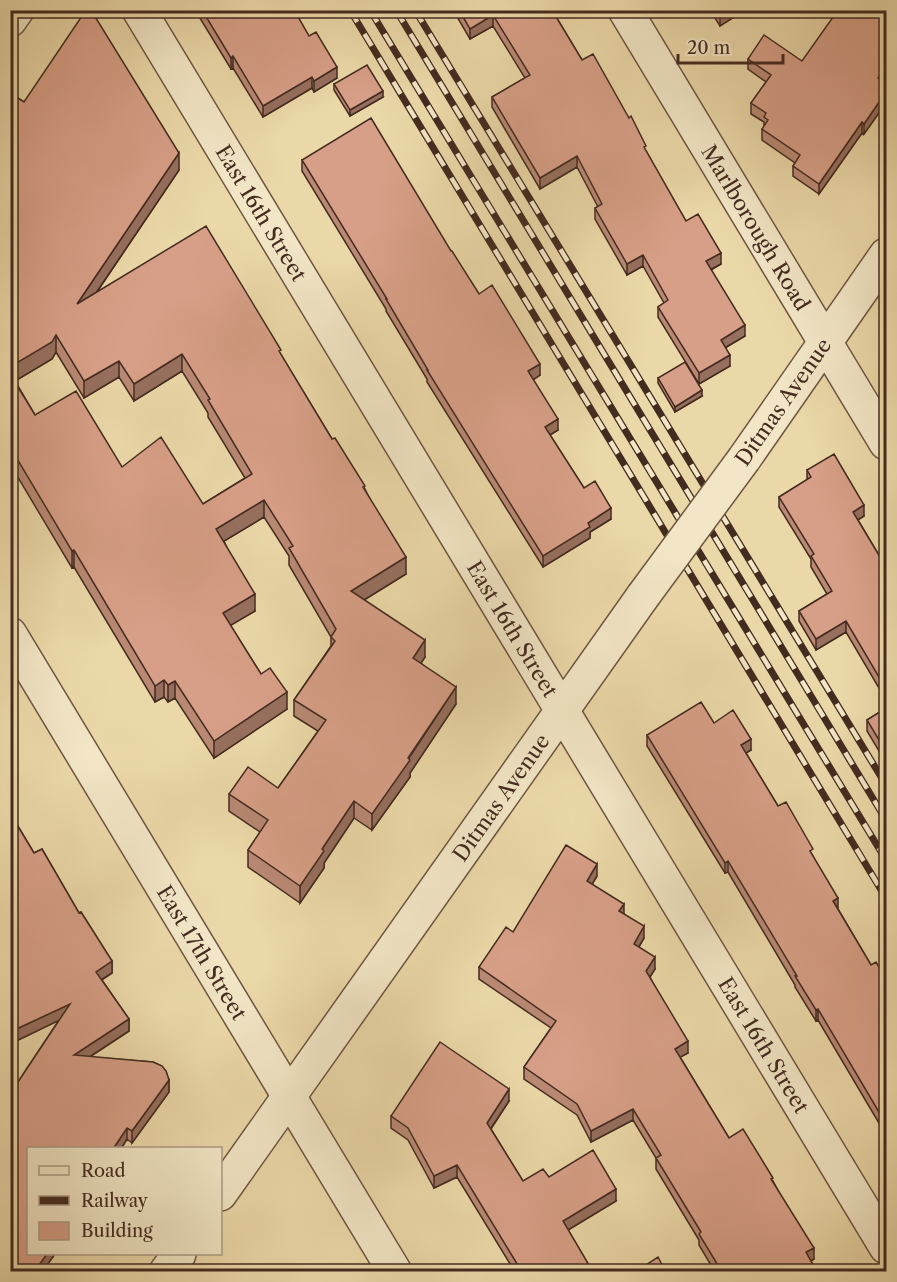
<svg xmlns="http://www.w3.org/2000/svg" width="897" height="1282" font-family="'Libre Caslon Text',serif">
	<rect width="100%" height="100%" fill="#ebd8a8"/>
	<filter id="stains"><feTurbulence type="fractalNoise" baseFrequency=".00333" numOctaves="4"/><feColorMatrix values="0 0 0 0 .2 0 0 0 0 .09 0 0 0 0 .02 0 0 0 .5 -.17"/></filter>
	<radialGradient id="worn" r=".72"><stop offset=".6" stop-color="#630" stop-opacity="0"/><stop offset="1" stop-color="#630" stop-opacity=".3"/></radialGradient>
	<g fill="none" stroke-linecap="round" stroke-linejoin="round">
		<g stroke="#6e5642" stroke-width="36">
			<g id="minor">
				<path id="s1" d="M139,10L886,1247"/>
				<path id="s2" d="M625,10L886,443"/>
				<path d="M10,20L17,10"/>
				<path d="M744,459L886,255"/>
				<path id="s3" d="M10,634L395,1272"/>
				<path id="s4" d="M220,1194L643,596"/>
				<path d="M166,1272L179,1254"/>
			</g>
		</g>
		<use href="#minor" stroke="#f2e6c6" stroke-width="33"/>
		<g stroke="#442b20" stroke-width="7">
			<path id="rail" d="M350,10L886,898
				M370,10L886,860
				M396,10L886,820
				M415,10L886,785"/>
		</g>
		<use href="#rail" stroke="#f2e6c6" stroke-width="4.5" stroke-dasharray="14" stroke-linecap="butt"/>
		<g stroke="#6e5642" stroke-width="36" stroke-linecap="butt">
			<path id="minor-bridge" d="M643,596L744,459"/>
		</g>
		<use href="#minor-bridge" stroke="#f2e6c6" stroke-width="33"/>
	</g>
	<path fill="#b98974" stroke="#442b20" stroke-width="1.5" fill-rule="evenodd" d="M195,10H294L309,36L337,78L314,92L312,88L263,117L233,68L231,69Z
		M453,10H552L582,60L646,151L686,221L721,264L711,270L745,336L725,348L730,366L699,384L658,317V307L664,303L643,266L627,275L595,219V208L598,207L577,167L540,189L492,107V97L525,78L493,26L470,39Z
		M710,10H745L720,26Z
		M748,59L802,61L883,81L886,84V103L864,134L862,133L819,194L793,176V166L795,163L762,140V129L764,127V122L751,114V103L766,82L748,69Z
		M334,84L383,97L350,116L334,90Z
		M10,93L24,102L179,170L97,292L281,355L332,439L365,489L406,574L364,600L425,657L421,663L456,704L410,773V777L372,830L354,818L324,863V868L300,903L248,867V850L260,832L229,811V794L278,788L318,731L294,716V700L331,646V637L289,565V556L264,517L224,541L255,611L230,625L261,674L287,709L214,758L175,698L168,702L164,697L155,702L74,567L72,568L10,464ZM56,352L84,398L119,377L134,401L182,371L208,413V417L245,478L203,504L122,467L35,415L15,381L52,359Z
		M302,160L451,251L479,294L540,375L533,380L558,430L550,435L584,488L611,519L590,532V538L543,567L427,382V379L386,311V309L302,171Z
		M658,378L702,396L675,412L658,383Z
		M807,470L864,516L858,520L886,567V700L846,632L816,650L799,621V611L827,594L811,567V559L779,507V497L807,480Z
		M886,708V753L882,756L867,731V720Z
		M714,723L751,750L746,753L778,806L813,856L838,909L871,965L886,979V1135L818,1020L816,1021L795,987V985L728,872L725,873L647,746V735Z
		M10,813L34,853L42,849L79,913L81,912L112,961V973L102,980L129,1019V1031L90,1057L153,1062L162,1066L166,1071L169,1080V1092L132,1143L127,1139L121,1149H28V1254H55L42,1272H10V1094L59,1020L10,1044Z
		M597,876L592,884L624,914L644,938L639,947L655,969L650,977L688,1053L680,1057L729,1138L773,1181L814,1259L811,1261L817,1272H715L699,1245V1240L656,1169V1158L633,1120L591,1142L577,1115L524,1079V1067L551,1028L479,979V967L513,932Z
		M509,1101L491,1129L523,1181L549,1177L616,1201L568,1230L593,1272H515L457,1177L434,1188L408,1140L391,1128V1116Z"/>
	<path fill="#966f5e" stroke="#442b20" stroke-width="1.5" d="M727,10H745L720,26V15Z
		M493,15V26L470,39V29Z
		M233,56V68L231,69V58Z
		M886,65V76L878,88V78Z
		M337,67V78L314,92V81Z
		M312,77V88L263,117V106Z
		M383,91V97L350,116V110Z
		M886,92V103L864,134V124Z
		M862,122V133L819,194V184Z
		M179,153V170L77,321V304Z
		M577,156V167L540,189V178Z
		M721,253V264L706,272V261Z
		M643,255V266L627,275V264Z
		M745,325V336L721,350V340Z
		M56,335V352L52,359L10,384V367Z
		M182,354V371L134,401V384Z
		M730,355V366L699,384V373Z
		M119,361V377L84,398V381Z
		M540,364V375L528,383V371Z
		M702,390V396L675,412V407Z
		M558,419V430L545,438V427Z
		M264,500V517L216,546V529Z
		M864,505V516L853,523V512Z
		M611,508V519L590,532V538L543,567V556L588,523Z
		M74,550V567L72,568V551Z
		M406,557V574L351,608V591Z
		M255,594V611L223,630V613Z
		M846,621V632L816,650V639Z
		M425,640V657L413,675V658Z
		M164,680V697L155,702V686Z
		M175,681V698L168,702V685Z
		M456,687V704L410,773V777L372,830V814Z
		M287,692V709L214,758V741Z
		M751,739V750L741,756V745Z
		M886,743V753L882,756V745Z
		M354,801V818L324,863V868L300,903V886L322,849Z
		M728,861V872L725,873V863Z
		M597,864V876L587,893V881Z
		M838,898V909L833,901Z
		M624,904V915L619,911Z
		M644,926V938L634,955V944Z
		M655,957V969L646,983V971Z
		M112,961V973L96,983V972Z
		M70,1004V1015L10,1044V1032Z
		M818,1009V1020L816,1021V1010Z
		M129,1019V1031L74,1067V1055Z
		M688,1041V1053L675,1060V1049Z
		M169,1080V1092L132,1143V1131Z
		M509,1089V1101L487,1134V1123Z
		M633,1109V1120L591,1142V1131Z
		M127,1128V1139L121,1149H113Z
		M457,1165V1177L434,1188V1176Z
		M616,1189V1201L563,1233V1221Z
		M814,1248V1259L806,1264V1252Z
		M47,1254H55L42,1272H34Z"/>
	<path fill="#d79f87" stroke="#442b20" stroke-width="1.5" d="M86,10H91L179,153L77,304L206,226L281,350L279,351L332,439L335,438L365,486L363,487L406,557L351,591L425,640L413,658L456,687L408,758L410,760L372,814L354,801L322,849L324,851L300,886L248,850L268,820L229,794L248,767L278,788L326,720L294,700L335,641L331,637L336,629L289,548L293,546L264,500L216,529L255,594L223,613L261,674L270,668L287,692L214,741L175,681L168,685L164,680L155,686L74,550L72,551L10,447V374L35,415L76,391L122,467L161,437L203,504L252,474L208,400L210,399L182,354L134,384L119,361L84,381L56,335L52,342L10,367V93L24,102Z
		M202,10H294L309,36L316,32L337,67L314,81L312,77L263,106L233,56L231,58Z
		M459,10H552L582,60L593,54L629,118L631,116L646,146L644,147L686,221L698,214L721,253L706,261L745,325L721,340L730,355L699,373L658,307L668,300L643,255L627,264L595,208L602,204L577,156L540,178L492,97L530,75L493,15L470,29Z
		M717,10H727L720,15Z
		M838,10H886V65L878,78L886,84V92L864,124L862,122L819,184L793,166L800,155L762,129L768,120L764,117L766,113L751,103L771,75L748,59L764,35L802,61Z
		M367,65L383,91L350,110L334,84Z
		M371,118L451,251H452L479,294L492,285L540,364L528,371L558,419L545,427L584,488L595,481L611,508L588,523L590,527L543,556L427,370H428L386,299H387L302,160Z
		M685,362L702,390L675,407L658,378Z
		M834,454L864,505L853,512L886,567V689L846,621L816,639L799,611L832,591L811,556L814,554L779,497L811,477L807,470Z
		M701,702L714,723L733,710L751,739L741,745L778,806L786,802L813,849L810,851L838,898L833,901L871,965L876,962L886,979V1124L818,1009L816,1010L795,976H797L728,861L725,863L647,735Z
		M886,708V743L882,745L867,720Z
		M10,813L34,853L42,849L79,913L81,912L112,961L96,972L129,1019L74,1055L153,1062L162,1066L166,1071L169,1080L132,1131L127,1128L113,1149H28V1254H47L34,1272H10V1094L70,1004L10,1032Z
		M566,845L597,864L587,881L624,904L619,911L644,926L634,944L655,957L646,971L688,1041L675,1049L729,1138L743,1129L773,1178L771,1179L814,1248L806,1252L817,1272H722L699,1234L701,1232L656,1158L661,1155L633,1109L591,1131L577,1104L524,1067L556,1021L479,967L506,927L513,932Z
		M440,1042L509,1089L487,1123L523,1181L543,1169L549,1177L593,1150L616,1189L563,1221L593,1272H522L457,1165L434,1176L408,1128L391,1116Z
		M658,1257L666,1272H635Z"/>
	<g text-anchor="middle" dominant-baseline="central" stroke-width="6" stroke-linejoin="round" paint-order="stroke">
		<g font-size="21" fill="#442b20" stroke="#f2e6c6">
			<text stroke="none"><textPath href="#s1" startOffset="237">East 16th Street</textPath></text>
			<text stroke="none"><textPath href="#s2" startOffset="254">Marlborough Road</textPath></text>
			<text transform="translate(783 402) rotate(-55)">Ditmas Avenue</text>
			<text stroke="none"><textPath href="#s1" startOffset="723">East 16th Street</textPath></text>
			<text stroke="none"><textPath href="#s4" startOffset="486">Ditmas Avenue</textPath></text>
			<text stroke="none"><textPath href="#s3" startOffset="372">East 17th Street</textPath></text>
			<text stroke="none"><textPath href="#s1" startOffset="1209">East 16th Street</textPath></text>
		</g>
	</g>
	<rect width="897" height="1282" fill="none" stroke="#ebd8a8" stroke-width="36"/>
	<rect x="12" y="12" width="873" height="1258" fill="none" stroke="#442b20" stroke-width="3"/>
	<rect x="18" y="18" width="861" height="1246" fill="none" stroke="#442b20" stroke-width="1.5"/>
	<rect x="27" y="1147" width="195" height="108" fill="#f2e6c6" stroke="#ac9b84" stroke-width="1.5"/>
	<rect x="39" y="1166" width="30" height="9" fill="#f2e6c6" stroke="#ac9b84" stroke-width="1.5"/>
	<text x="81" y="1177" font-size="18" fill="#442b20">Road</text>
	<rect x="39" y="1196" width="30" height="9" fill="#442b20" stroke="#ac9b84" stroke-width="1.5"/>
	<text x="81" y="1207" font-size="18" fill="#442b20">Railway</text>
	<rect x="39" y="1222" width="30" height="18" fill="#d79f87" stroke="#ac9b84" stroke-width="1.5"/>
	<text x="81" y="1237" font-size="18" fill="#442b20">Building</text>
	<path d="M678 54v9h105v-9" fill="none" stroke="#442b20" stroke-width="3"/>
	<text x="687" y="54" font-size="18" fill="#442b20" stroke="#f2e6c6" stroke-width="4.5" paint-order="stroke">20 m</text>
	<rect width="100%" height="100%" filter="url(#stains)"/>
	<rect width="100%" height="100%" fill="url(#worn)"/>
</svg>
